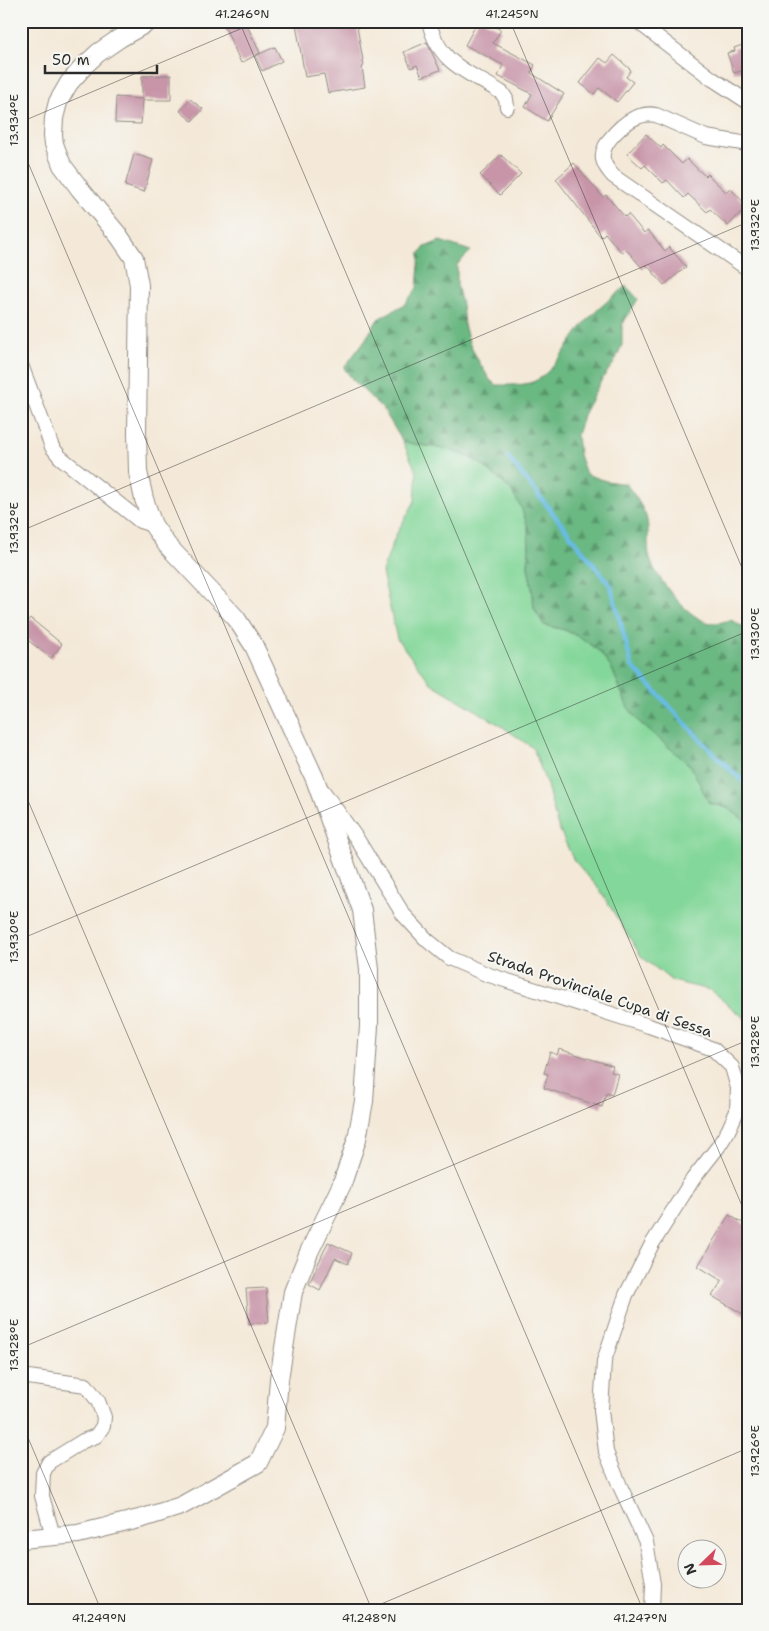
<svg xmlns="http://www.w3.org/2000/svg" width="769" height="1631" font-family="'Shantell Sans',sans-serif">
	<defs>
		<pattern id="forest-firs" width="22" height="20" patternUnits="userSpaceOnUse" patternTransform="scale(1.25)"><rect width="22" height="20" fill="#6ab882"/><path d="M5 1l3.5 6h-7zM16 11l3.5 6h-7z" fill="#57966b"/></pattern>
	</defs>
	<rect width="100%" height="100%" fill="#f6f6f2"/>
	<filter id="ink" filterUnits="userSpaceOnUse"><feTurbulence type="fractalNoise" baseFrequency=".02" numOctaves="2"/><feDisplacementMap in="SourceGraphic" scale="10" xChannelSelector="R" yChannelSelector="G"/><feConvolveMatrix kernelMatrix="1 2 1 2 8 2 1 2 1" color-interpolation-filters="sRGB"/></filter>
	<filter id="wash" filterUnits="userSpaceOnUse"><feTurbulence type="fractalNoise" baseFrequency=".0096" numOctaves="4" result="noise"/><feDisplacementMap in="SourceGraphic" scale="20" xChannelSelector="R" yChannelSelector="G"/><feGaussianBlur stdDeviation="1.12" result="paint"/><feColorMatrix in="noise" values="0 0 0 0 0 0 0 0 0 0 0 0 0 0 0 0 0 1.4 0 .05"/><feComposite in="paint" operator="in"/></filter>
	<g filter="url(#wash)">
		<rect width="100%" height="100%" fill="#f4e9d8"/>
		<path fill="#83d79a" stroke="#578162" d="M403,442L445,449L464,455L481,464L510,489L521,507L528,527L529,547L528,567L532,588L534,608L544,625L565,630L583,639L600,652L612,669L639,722L691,766L709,803L728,808L748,823V1021L710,990L672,981L641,956L599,889L573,859L557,824L547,785L533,748L500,725L431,683L397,639L382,572L396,535L415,501L417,473Z"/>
		<path fill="url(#forest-firs)" stroke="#4a7256" d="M440,241L471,251L457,265V285L462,305L464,325L470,345L479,362L490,380L496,385C508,385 524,386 535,381C552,373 571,341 583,325C596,310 611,298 626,286L638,299L622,325V345L614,363L602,379L583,415L577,435L579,455L586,474L606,481L626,484C634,494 641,504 646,516C650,529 646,545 650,559C656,578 690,622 712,623C718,624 725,621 731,620L748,630V823L728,808L709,803L691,766L639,722L627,706L612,669L600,652L583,639L565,630L544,625L534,608L532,588L528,567L529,547L528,527L521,507L510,489L481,464L464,455L445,449L403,442L383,409L353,380L344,368L365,340L378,319L405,304L417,288L420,253L425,247Z"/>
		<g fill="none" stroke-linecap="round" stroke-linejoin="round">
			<path stroke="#68bce4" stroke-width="4.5" d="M508,457L611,586L632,666L713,753L748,786"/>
		</g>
		<g id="blocks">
			<path fill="#c794a8" d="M222,21H245L260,53L241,63Z
				M313,21H356L364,66L362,67L365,87L328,93L324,74L305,77L296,24Z
				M478,21H484L501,30L493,43L535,65L531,73L564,94L547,121L525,107L532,94L498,76L503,65L465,45Z
				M427,42L440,70L422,77L417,65L411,68L404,52Z
				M748,43V69L734,73L727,53L735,51L734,48Z
				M275,47L282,61L262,71L255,56Z
				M614,55L631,70L626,77L633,82L617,102L599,88L594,94L580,83L600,58L607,63Z
				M171,75V100H143L141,124L115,123L116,97L142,99V76Z
				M190,99L203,109L192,121L180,111Z
				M646,134L661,148L663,145L682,164L687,159L705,176L707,174L726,192L730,188L747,206L728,226L710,209L707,212L688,194L684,198L667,180L663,183L645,165L642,168L627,154Z
				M134,154L153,160L144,192L125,186Z
				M501,155L521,174L500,195L480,175Z
				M574,163L603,197L606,195L625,217L628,214L644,233L648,230L665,251L669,247L686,267L664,285L647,265L643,269L626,249L622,253L605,233L601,237L556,179Z
				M30,618L62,644L51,658L21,635V629Z
				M559,1049L613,1066L611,1072L618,1074L612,1095L606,1093L602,1107L544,1088L548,1074L544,1073L550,1052L557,1055Z
				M729,1215L748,1226V1317L712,1296L722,1281L698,1266Z
				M328,1242L352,1253L348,1264L335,1258L320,1290L309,1284Z
				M266,1288L269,1322L249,1324L246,1289Z"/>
		</g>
	</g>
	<g filter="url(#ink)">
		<use href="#blocks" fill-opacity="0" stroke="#908a82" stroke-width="1"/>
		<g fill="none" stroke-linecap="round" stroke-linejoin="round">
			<g stroke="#908a82" stroke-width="16">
				<path id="minor" d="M429,21C438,65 470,72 502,93L506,99L507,107
					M637,21L711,78L748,102
					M748,144L706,137L656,115C651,114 646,114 640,116C626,120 600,143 603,159C604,166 609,171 613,176L748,269
					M21,365L52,447L60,457L140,521L153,525
					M323,791L357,839L403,914L427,940L449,958L486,974L649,1026L713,1049L732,1067L738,1088L737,1111L728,1131L718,1147L693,1179L652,1244L626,1295L604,1361L601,1410L606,1452L620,1486L646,1542L653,1584L652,1610
					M21,1376L86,1385L98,1401L104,1417L103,1426L96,1436L83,1441L49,1462L43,1473L42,1496L53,1536"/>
			</g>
			<g stroke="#908a82" stroke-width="20">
				<path id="tertiary" d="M21,1539L78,1534L143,1518L181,1506L258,1463L275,1428L279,1379L293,1292L309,1252L342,1184L357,1139L364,1101L369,1026V969L362,910L315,779L254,646L236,618L167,545L153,525L144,499L138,472L137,433L139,285L134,258L119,236L80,189L62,165L54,144L53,135L54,118L58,102L69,83L85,65L98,53L120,38L150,21"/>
			</g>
			<use href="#minor" stroke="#fff" stroke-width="14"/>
			<use href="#tertiary" stroke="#fff" stroke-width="18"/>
		</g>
	</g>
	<path fill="none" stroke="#2b2b2b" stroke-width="1" stroke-opacity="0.45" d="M239,21L748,1220M510,21L748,582M21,122L259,21M21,146L643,1610M21,531L748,222M21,784L372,1610M21,939L748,631M21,1348L748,1040M21,1421L101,1610M367,1610L748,1448"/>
	<g text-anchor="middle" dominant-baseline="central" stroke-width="4" stroke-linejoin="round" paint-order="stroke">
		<g font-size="15" fill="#2b2b2b" stroke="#f6f6f2">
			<text transform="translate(600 994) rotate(19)">Strada Provinciale Cupa di Sessa</text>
		</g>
	</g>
	<rect width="769" height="1631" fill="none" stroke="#f6f6f2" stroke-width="55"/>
	<g transform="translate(702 1564) rotate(247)"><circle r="24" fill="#f6f6f2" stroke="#a5a5a2"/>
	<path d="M0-4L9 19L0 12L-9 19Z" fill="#d1495b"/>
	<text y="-8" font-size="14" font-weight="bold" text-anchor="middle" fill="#2b2b2b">N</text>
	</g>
	<path d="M45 65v8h112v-8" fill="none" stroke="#2b2b2b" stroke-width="2.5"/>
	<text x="52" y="65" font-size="15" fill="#2b2b2b" stroke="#f6f6f2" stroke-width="4" paint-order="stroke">50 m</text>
	<rect x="28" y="28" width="714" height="1576" fill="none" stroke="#2b2b2b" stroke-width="2"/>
	<g font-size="12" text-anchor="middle" fill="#2b2b2b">
		<text x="242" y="18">41.246°N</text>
		<text x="512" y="18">41.245°N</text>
		<text transform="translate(14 120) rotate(-90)" y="4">13.934°E</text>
		<text transform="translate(755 225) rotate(-90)" y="4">13.932°E</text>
		<text transform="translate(14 528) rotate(-90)" y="4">13.932°E</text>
		<text transform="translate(755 634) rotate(-90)" y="4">13.930°E</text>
		<text transform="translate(14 937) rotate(-90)" y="4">13.930°E</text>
		<text transform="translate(755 1042) rotate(-90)" y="4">13.928°E</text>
		<text transform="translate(14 1345) rotate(-90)" y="4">13.928°E</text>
		<text transform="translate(755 1451) rotate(-90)" y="4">13.926°E</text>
		<text x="99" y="1622">41.249°N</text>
		<text x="369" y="1622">41.248°N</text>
		<text x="640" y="1622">41.247°N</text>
	</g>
</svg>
